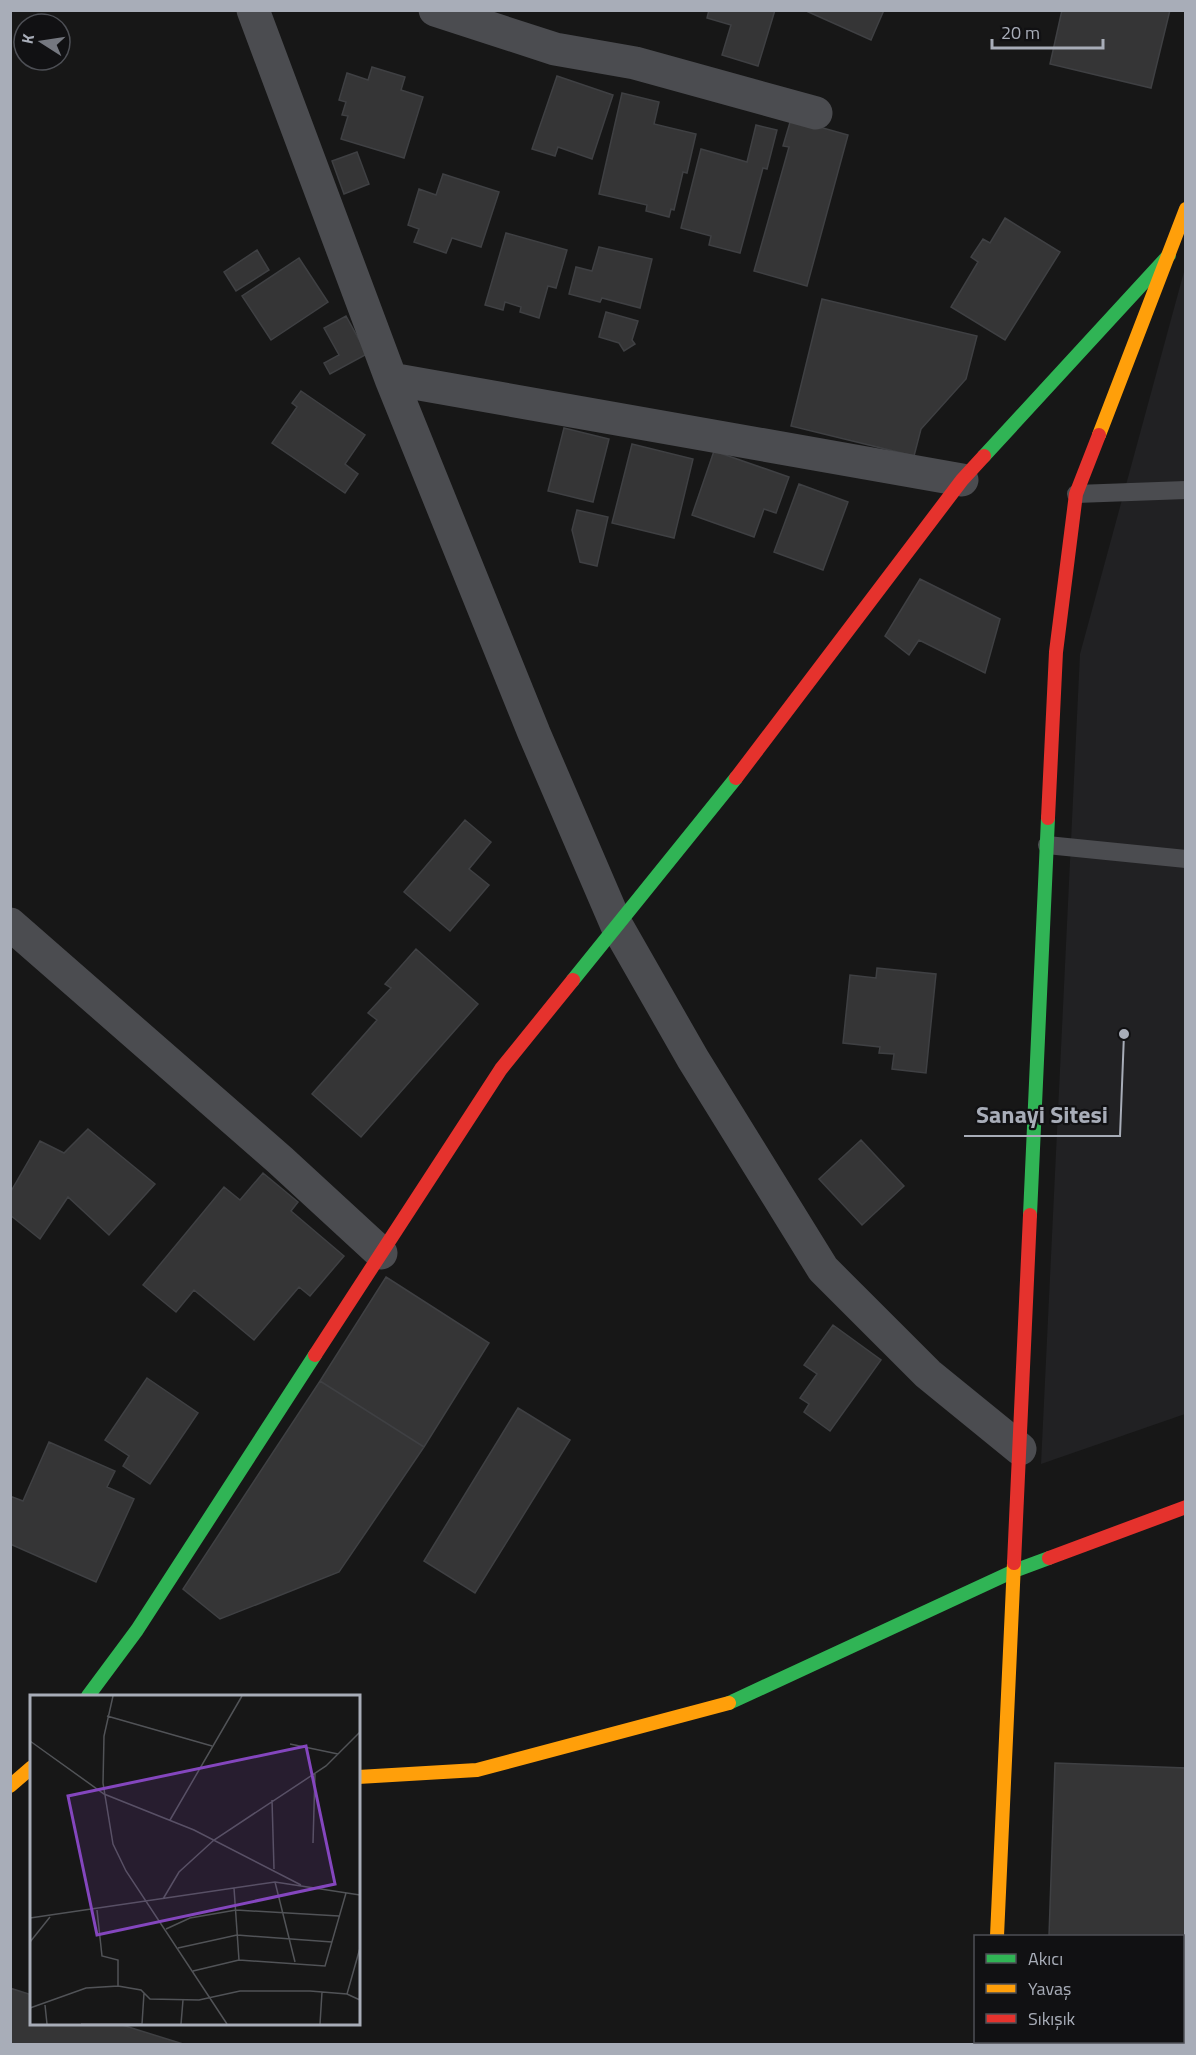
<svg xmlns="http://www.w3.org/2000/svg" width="1196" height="2055" font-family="'Titillium Web',sans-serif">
	<rect width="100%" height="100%" fill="#171717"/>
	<path fill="#212123" d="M1185,268V1414L1041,1464L1080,654Z"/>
	<path fill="#353536" stroke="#3f4043" stroke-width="1.5" d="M709,10H775L758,66L722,55L731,25L707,18Z
		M804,10H884L871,40Z
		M1062,10H1170L1151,88L1050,64Z
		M372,67L405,77L401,90L423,97L404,158L341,139L348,116L342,115L346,102L339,100L347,73L368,80Z
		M557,76L613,95L592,159L558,147L555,156L532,149Z
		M622,93L659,102L654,124L696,134L687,173L683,172L674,210L671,209L669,217L646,211L647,205L599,194Z
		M791,119L848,135L807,286L754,271L789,147L783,146Z
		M756,125L777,130L767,169L763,168L740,253L709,245L711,236L681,228L701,149L747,162Z
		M357,152L369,184L344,194L332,161Z
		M443,174L499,192L481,247L452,238L446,253L414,242L419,229L408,225L419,189L436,195Z
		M1005,218L1060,252L1005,340L951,307L978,262L971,257L983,239L990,243Z
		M506,233L567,250L556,288L548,286L539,318L520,312L521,307L505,302L503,310L485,305Z
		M599,247L652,259L640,308L602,298L600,302L569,294L576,267L592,271Z
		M257,250L269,270L236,291L224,272Z
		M299,258L328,302L271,340L242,296Z
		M822,299L977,336L966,379L921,429L914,456L791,426Z
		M606,312L638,321L632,340L635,344L624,351L619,343L599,337Z
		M346,316L367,354L330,374L324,363L339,355L324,328Z
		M301,391L365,435L345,464L358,474L345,493L272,443L297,407L292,403Z
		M564,428L609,439L593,502L548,491Z
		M632,444L693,459L674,538L612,523Z
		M714,451L789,477L776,513L764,509L754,537L692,515Z
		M799,484L848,502L823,570L774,552Z
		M577,510L608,517L597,566L580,562L572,530Z
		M920,579L1000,619L985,673L919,640L909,655L885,636Z
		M465,820L491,842L469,869L489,885L450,931L404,892Z
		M416,949L478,1004L361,1137L312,1094L377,1020L368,1013L391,988L385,984Z
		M877,968L936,974L926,1073L892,1069L894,1054L879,1053L880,1047L843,1043L850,975L876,978Z
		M88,1129L155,1184L109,1235L68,1197L40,1239L10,1215V1193L40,1141L64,1153Z
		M861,1140L904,1186L862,1225L819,1179Z
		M263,1173L298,1202L291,1211L344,1256L310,1296L299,1287L254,1340L194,1290L176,1312L143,1285L224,1187L240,1200Z
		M386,1277L489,1343L424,1447L320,1381Z
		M833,1325L881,1360L830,1431L804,1412L809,1404L800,1398L817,1374L804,1365Z
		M147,1378L198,1413L150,1484L123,1466L129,1456L105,1440Z
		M320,1381L424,1447L339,1572L220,1619L183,1589Z
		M518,1408L570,1440L475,1593L424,1561Z
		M49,1442L115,1471L107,1487L134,1499L96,1582L10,1544V1496L23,1501Z
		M1055,1763L1186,1768V1990H1182V1936H1049Z
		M10,1988L32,1995V2024H119L183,2044H10Z
		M1052,2042H1110L1132,2044H1052Z"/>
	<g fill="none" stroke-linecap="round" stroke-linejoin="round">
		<path stroke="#4b4c50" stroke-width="18" d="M1076,494L1186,490
			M1047,845L1186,859"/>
		<path stroke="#4b4c50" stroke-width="33" d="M253,10L391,379L534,733L617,926L693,1059L823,1269L928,1374L1020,1449
			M435,10L555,49L635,63L816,113
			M391,379L962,480
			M10,924L280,1160L381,1253
			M1182,2032H1186"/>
		<path stroke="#30b455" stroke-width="14" d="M984,456L1169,255
			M573,980L736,778
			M1030,1215L1048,818
			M88,1696L137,1630L315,1355
			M729,1703L1014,1571L1049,1558
			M992,2042V2044"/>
		<path stroke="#ff9f0a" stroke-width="14" d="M1099,435L1186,209
			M358,1777L477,1770L729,1703
			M10,1786L32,1767
			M997,1936L1014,1563"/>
		<path stroke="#e5322d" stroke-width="14" d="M736,778L962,480L984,456
			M1048,818L1056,652L1076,494L1099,435
			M315,1355L501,1069L573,980
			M1049,1558L1186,1507
			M1014,1563L1030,1215"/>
	</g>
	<g transform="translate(30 1695)">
		<rect width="330" height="330" fill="#171717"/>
		<path fill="none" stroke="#515357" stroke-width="1.5" d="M83,1L74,41L73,88L83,149L96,176L197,329M77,21L182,51M0,46L74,99L164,135L271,190M260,49L308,59M242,105L244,174M140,125L212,1M283,148L285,78M245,187L265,267M204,193L209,265M133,204L149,177L184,145L296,71L330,37M0,223L245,187L330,200M136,234L160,223L206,215L309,221M0,247L20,222M148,253L207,240L302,247M163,276L209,265L295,271L316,198M88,291L111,295L120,304L169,305L210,296H280L317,299L330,305M317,299L330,253M15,310L17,329M0,313L56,293L88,291V265L72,261L67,215M51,329H112M112,329L114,298M151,329L153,305M290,329L292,297"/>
		<path fill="#8446be" fill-opacity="0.15" stroke="#8446be" stroke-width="3" d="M276,51L305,189L67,240L38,101Z"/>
		<rect width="330" height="330" fill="none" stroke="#a8adb8" stroke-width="3"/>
	</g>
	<path fill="none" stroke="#a8adb8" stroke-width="2" d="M1124 1034L1120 1136H964"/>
	<circle fill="#a8adb8" stroke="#111113" stroke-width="2" cx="1124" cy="1034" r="6"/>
	<g font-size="24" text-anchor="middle" font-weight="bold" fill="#a8adb8" stroke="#111113" stroke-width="4.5" stroke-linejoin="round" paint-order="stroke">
		<text x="1042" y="1123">Sanayi Sitesi</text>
	</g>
	<rect width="1196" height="2055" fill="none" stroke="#a8adb8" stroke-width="24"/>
	<rect x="974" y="1935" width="210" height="108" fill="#111113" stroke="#4d4f55" stroke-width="1.5"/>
	<rect x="986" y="1954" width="30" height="9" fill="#30b455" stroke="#4d4f55" stroke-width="1.5"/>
	<text x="1028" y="1965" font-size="18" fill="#a8adb8">Akıcı</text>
	<rect x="986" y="1984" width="30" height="9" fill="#ff9f0a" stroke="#4d4f55" stroke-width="1.5"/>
	<text x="1028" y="1995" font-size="18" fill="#a8adb8">Yavaş</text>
	<rect x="986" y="2014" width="30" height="9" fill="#e5322d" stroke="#4d4f55" stroke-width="1.5"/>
	<text x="1028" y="2025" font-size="18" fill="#a8adb8">Sıkışık</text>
	<g transform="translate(42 42) rotate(282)"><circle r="28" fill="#111113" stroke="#4d4f55" stroke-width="1.5"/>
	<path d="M0-4.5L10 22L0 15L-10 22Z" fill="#757880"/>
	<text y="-9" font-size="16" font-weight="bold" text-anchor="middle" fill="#a8adb8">K</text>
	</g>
	<path d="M992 39v9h111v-9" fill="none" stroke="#a8adb8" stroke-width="3"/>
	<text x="1001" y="39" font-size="18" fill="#a8adb8" stroke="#111113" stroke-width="4.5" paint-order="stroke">20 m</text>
</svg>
